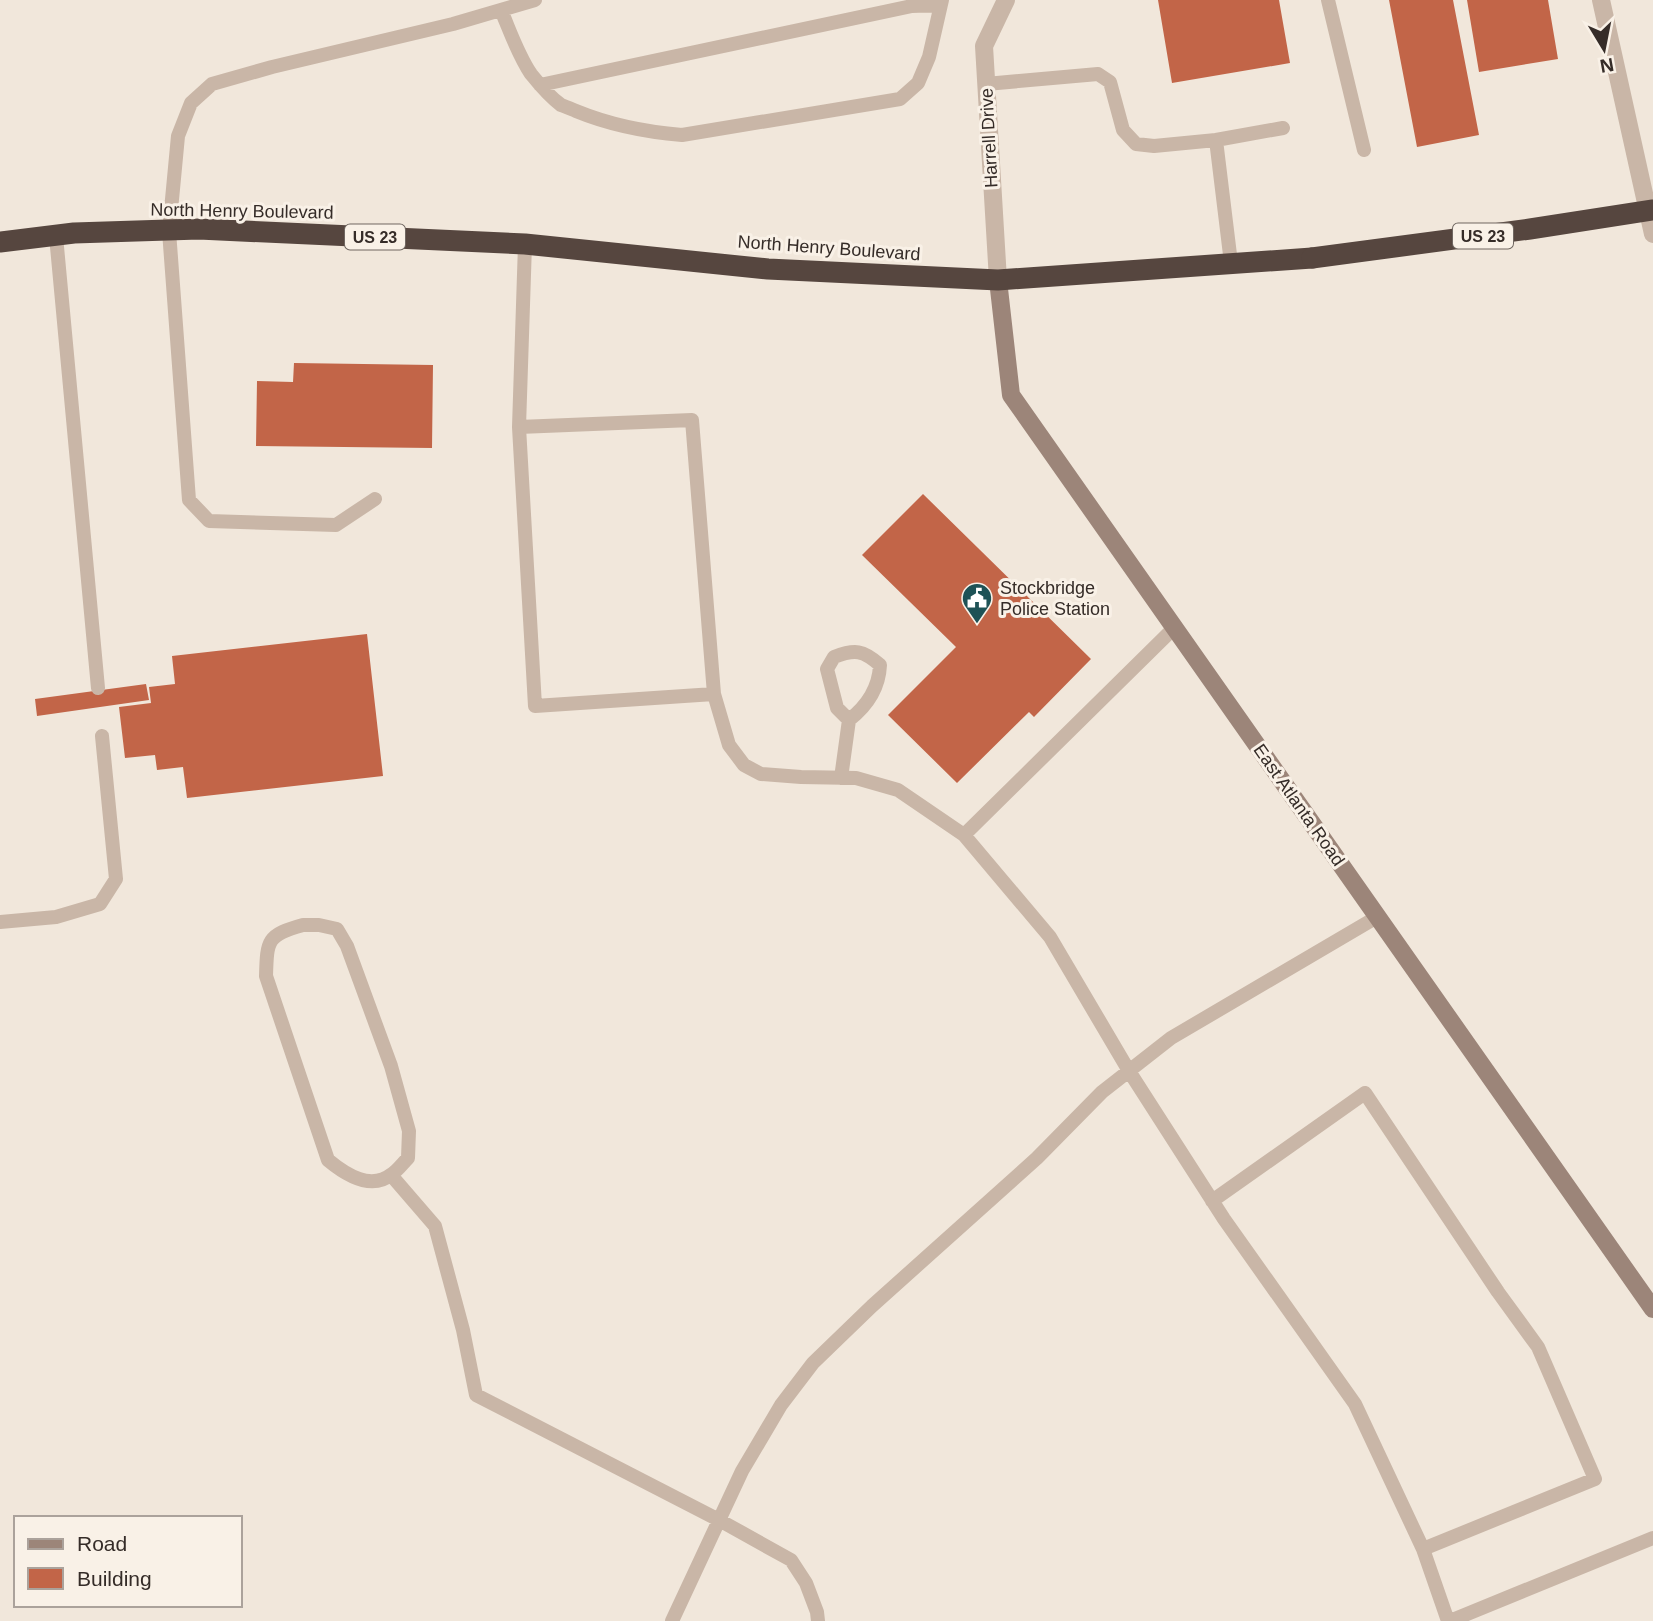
<svg xmlns="http://www.w3.org/2000/svg" width="1653" height="1621" font-family="Helvetica,sans-serif">
	<rect width="100%" height="100%" fill="#f1e7db"/>
	<path fill="#c26548" d="M1158,0H1279L1290,63L1172,83Z
		M1389,0H1453L1479,135L1417,147Z
		M1467,0H1548L1558,59L1479,72Z
		M294,363L433,365L432,448L256,446L257,381L293,382Z
		M923,494L1091,659L1034,717L1029,712L957,783L888,715L956,647L862,555Z
		M367,634L383,776L187,798L183,767L157,770L155,755L125,758L119,707L151,703L149,687L175,684L172,656Z
		M146,684L149,700L37,716L35,699Z"/>
	<g fill="none" stroke-linecap="round" stroke-linejoin="round">
		<path stroke="#c9b6a7" stroke-width="14" d="M1328,0L1364,150
			M501,10C510,31 518,55 531,74C539,84 550,97 561,105C566,107 572,109 576,111C610,125 646,132 682,135L900,99L918,83L929,57L942,0
			M986,84L1098,74L1110,82L1123,130L1136,144L1154,146L1216,140
			M540,85L912,6L940,5
			M56,236L98,688
			M1231,263L1216,140L1283,128
			M519,427L535,706L714,694L692,420L519,427L525,244
			M375,499L336,525L209,521L189,500L169,231L178,136L191,103L212,84L272,67L453,24L535,0
			M714,694L729,745L744,765L761,774L801,777L856,778L898,790L964,835L1050,937L1129,1071L1224,1219L1355,1404L1423,1549L1448,1621
			M841,778L849,720C867,706 879,688 880,665C863,650 855,649 834,657L827,669L837,708L849,720
			M964,835L1174,628
			M0,922L56,917L100,904L116,879L102,736
			M303,925H319L337,929L347,946L391,1066L409,1131L408,1158C403,1163 398,1170 392,1174C371,1191 346,1175 328,1160L266,976C267,940 267,935 303,925Z
			M391,1175L435,1226L463,1330L476,1395L719,1520L791,1560L806,1583L817,1612L818,1621
			M1212,1201L1365,1093L1498,1292L1538,1347L1595,1479L1423,1549
			M672,1621L742,1471L781,1405L813,1363L872,1306L1037,1158L1102,1092L1171,1038L1377,917
			M1450,1621L1653,1538"/>
		<path stroke="#c9b6a7" stroke-width="18" d="M1601,0L1653,234
			M998,280L984,46L1006,0"/>
		<path stroke="#9c8579" stroke-width="18" d="M998,280L1011,395L1653,1309"/>
		<path stroke="#56463f" stroke-width="21" d="M0,242L74,233L199,229L525,244L768,269L998,280L1312,258"/>
		<path stroke="#56463f" stroke-width="21" d="M1312,258L1530,229L1653,210"/>
	</g>
	<defs>
		<g id="civic-pin" transform="scale(1.575)"><path d="M0 17L-7.5 6A9.5 9.5 0 1 1 7.5 6Z" fill="#1e5256" stroke="#f9f1e7"/><path d="M-.6-6.5H3V-4.5H.6V-3L4-1V1h2V6H-6V1h2V-1L-.6-3ZM-1.2 2.5V6h2.4V2.5Z" fill="#fff"/></g>
	</defs>
	<g fill-rule="evenodd">
		<use href="#civic-pin" x="977" y="598"/>
	</g>
	<g text-anchor="middle" dominant-baseline="central" stroke-width="6" stroke-linejoin="round" paint-order="stroke">
		<g fill="#f9f1e7" stroke="#706761" stroke-width="2">
			<rect x="1453" y="223.5" width="60" height="25" rx="5"/>
			<rect x="345" y="224.5" width="60" height="25" rx="5"/>
		</g>
		<g font-size="16" font-weight="bold" fill="#352c28">
			<text x="1483" y="236">US 23</text>
			<text x="375" y="237">US 23</text>
		</g>
		<g font-size="18" fill="#352c28" stroke="#f9f1e7">
			<text transform="translate(989 138) rotate(-93)">Harrell Drive</text>
			<text transform="translate(242 211) rotate(1)">North Henry Boulevard</text>
			<text transform="translate(829 248) rotate(4)">North Henry Boulevard</text>
			<text transform="translate(1299 805) rotate(55)">East Atlanta Road</text>
		</g>
		<g font-size="18" fill="#352c28" stroke="#f9f1e7" text-anchor="start">
			<text x="1000" y="588">Stockbridge<tspan x="1000" dy="21">Police Station</tspan></text>
		</g>
	</g>
	<rect x="14" y="1516" width="228" height="91" fill="#f9f1e7" stroke="#aba29b" stroke-width="2"/>
	<rect x="28" y="1539" width="35" height="10" fill="#9c8579" stroke="#aba29b" stroke-width="2"/>
	<text x="77" y="1551" font-size="21" fill="#352c28">Road</text>
	<rect x="28" y="1568" width="35" height="21" fill="#c26548" stroke="#aba29b" stroke-width="2"/>
	<text x="77" y="1586" font-size="21" fill="#352c28">Building</text>
	<g transform="translate(1604 49) rotate(170)" stroke="#f9f1e7" stroke-width="5" paint-order="stroke">
	<path d="M0-5L12 26L0 18L-12 26Z" fill="#352c28"/>
	<text y="-10" font-size="19" font-weight="bold" text-anchor="middle" fill="#352c28">N</text>
	</g>
</svg>
